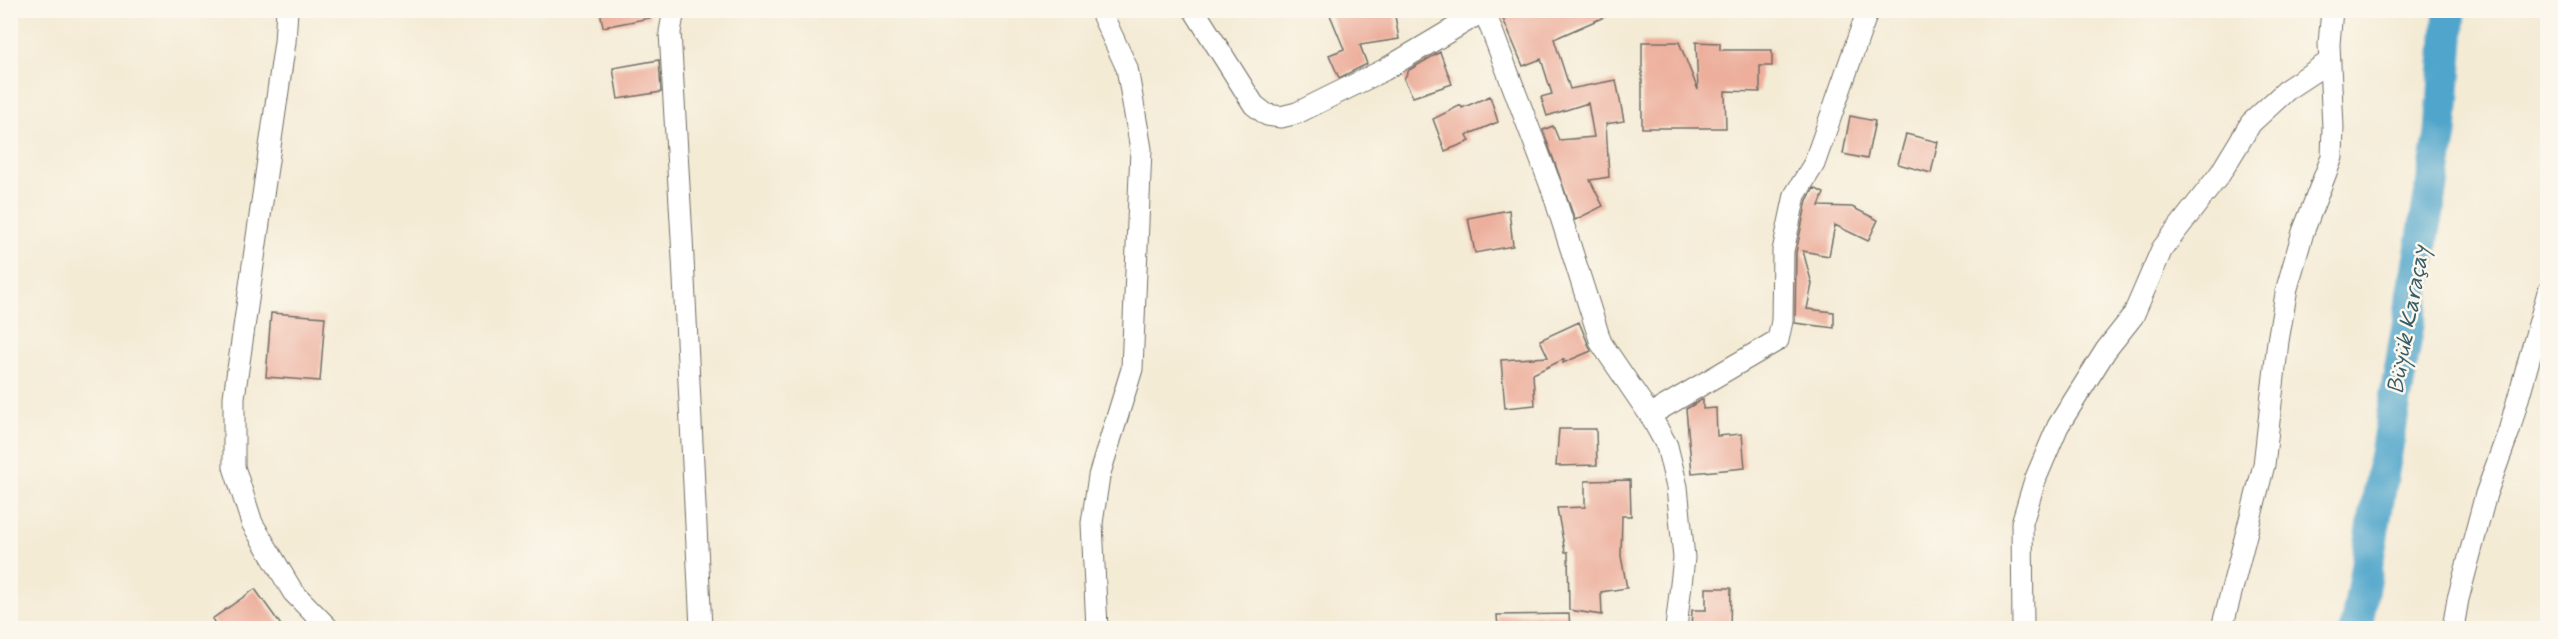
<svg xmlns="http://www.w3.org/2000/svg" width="2558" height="639" font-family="Mynerve,sans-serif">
	<rect width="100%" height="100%" fill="#fbf7ec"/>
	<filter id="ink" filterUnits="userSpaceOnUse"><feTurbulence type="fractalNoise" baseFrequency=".0167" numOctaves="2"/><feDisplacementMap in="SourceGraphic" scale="12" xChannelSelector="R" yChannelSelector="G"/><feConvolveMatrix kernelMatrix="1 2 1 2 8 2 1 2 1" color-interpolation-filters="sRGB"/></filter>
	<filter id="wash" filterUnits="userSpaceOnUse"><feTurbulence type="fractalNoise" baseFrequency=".008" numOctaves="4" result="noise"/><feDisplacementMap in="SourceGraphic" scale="24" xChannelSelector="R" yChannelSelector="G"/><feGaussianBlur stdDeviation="1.35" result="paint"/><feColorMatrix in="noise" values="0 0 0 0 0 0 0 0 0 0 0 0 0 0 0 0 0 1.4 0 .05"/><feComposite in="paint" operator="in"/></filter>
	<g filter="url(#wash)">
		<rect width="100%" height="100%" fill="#f4ebd5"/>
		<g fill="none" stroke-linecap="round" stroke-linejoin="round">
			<path stroke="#4fa5cb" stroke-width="33" d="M2356,628L2441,133L2450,10"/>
		</g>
		<g id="blocks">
			<path fill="#edaf9c" d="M600,10H649L650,18L603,27Z
				M1328,10H1394L1399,39L1360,45L1367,64L1339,78L1329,55L1344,49Z
				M1523,10H1620L1554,39L1570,89L1616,80L1624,121L1606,124L1609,177L1590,180L1603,206L1575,220L1543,130L1553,126L1559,140L1594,137L1588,103L1547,116L1541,97L1552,94L1541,59L1523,66L1503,19Z
				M1642,42H1679L1698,90L1696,42L1720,43V50H1772V66H1760V92L1725,91L1726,128H1642Z
				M1440,52L1452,84L1413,97L1404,79L1409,70Z
				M659,60L661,92L618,99L613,68Z
				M1490,96L1498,122L1467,135L1470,141L1445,151L1433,119L1461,105L1462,108Z
				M1850,116L1875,121L1867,159L1843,154Z
				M1906,134L1938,142L1931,173L1898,164Z
				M1814,188L1824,193L1819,206L1852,207L1878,220L1868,241L1835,225L1829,256L1803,251L1812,284L1807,309L1834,312V328L1795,323L1796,252L1807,200Z
				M1509,210L1513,246L1475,253L1468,218Z
				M271,313L325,317L320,381L266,377Z
				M1579,322L1591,351L1563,363L1564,359L1533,374L1535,405L1505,408L1501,360L1548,357L1540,340Z
				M1703,399V409L1716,408L1717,436L1742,434L1745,468L1692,473L1686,409Z
				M1559,429H1596L1597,465L1556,466Z
				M1630,480L1631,516H1622L1621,556L1627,588L1601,592L1602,615L1569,610L1568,552H1565L1557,508L1585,507V481Z
				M1706,588H1731L1730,628H1691L1692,610H1706Z
				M255,589L283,628H218L212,619Z
				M1569,614L1570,628H1498L1497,615Z"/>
		</g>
	</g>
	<g filter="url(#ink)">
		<use href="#blocks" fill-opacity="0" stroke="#716e66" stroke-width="1.5"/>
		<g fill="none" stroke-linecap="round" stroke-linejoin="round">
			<g stroke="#716e66" stroke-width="23">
				<path id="street" d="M287,10L285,42L234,397V467L252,523L293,592L328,628
					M674,10L670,32L682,238L701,628
					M1194,10L1254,105L1267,115L1281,117L1297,113L1384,70L1485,10
					M1484,10L1552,189L1601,343L1650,415L1667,446L1677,487L1684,558L1676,628
					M1650,415L1778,340L1782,321L1783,251L1795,195L1814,164L1868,10
					M1097,628L1092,523L1099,476L1132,369L1141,149L1127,68L1100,10
					M2023,628L2022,523L2035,480L2058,426L2106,350L2133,316L2162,249L2220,174L2251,123L2289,88L2330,61
					M2222,628L2264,465L2278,341L2287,288L2303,232L2332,157L2333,127L2329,44L2332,10
					M2453,628L2458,599L2486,494L2509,431L2548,292"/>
			</g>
			<use href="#street" stroke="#fff" stroke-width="21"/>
		</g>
	</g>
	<g text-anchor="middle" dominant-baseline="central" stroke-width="5" stroke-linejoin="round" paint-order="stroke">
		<g font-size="24" font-style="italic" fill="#395c6b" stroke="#fbf7ec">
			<text transform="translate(2409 320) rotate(-80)">Büyük Karaçay</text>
		</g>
	</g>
	<rect width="2558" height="639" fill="none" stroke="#fbf7ec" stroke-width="36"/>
</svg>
